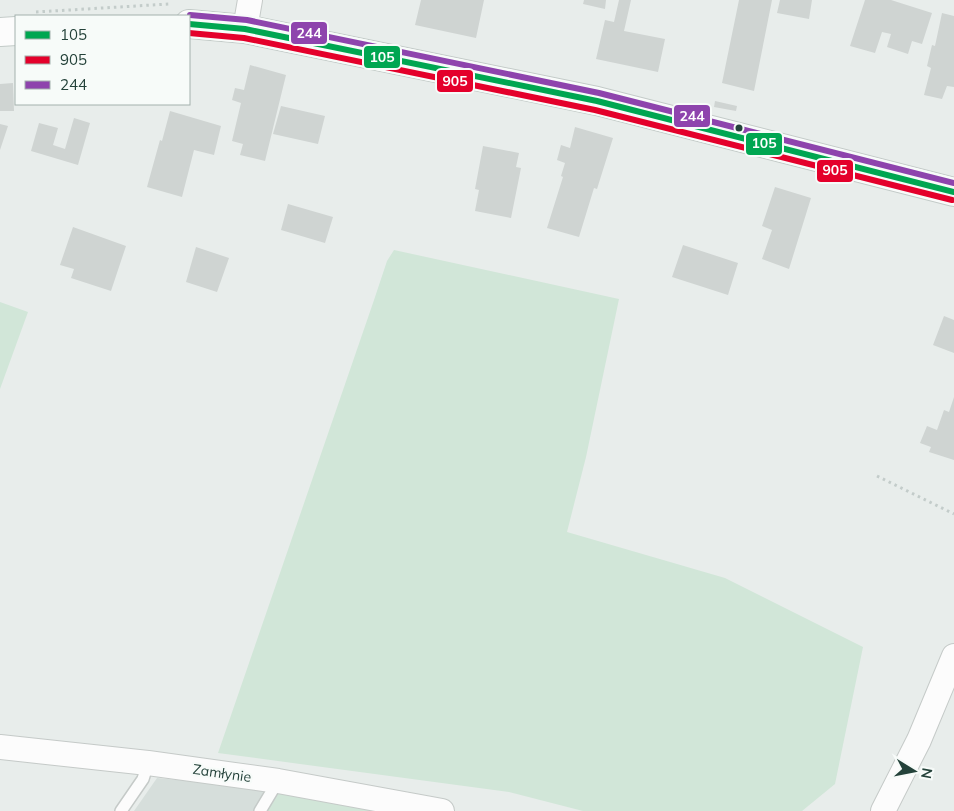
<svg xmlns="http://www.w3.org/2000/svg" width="954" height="811" font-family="Mulish,sans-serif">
	<rect width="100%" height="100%" fill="#e8edeb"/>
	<path fill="#d6dedb" d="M157,778L281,790L267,811H134Z"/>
	<path fill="#d1e6d8" d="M394,250L619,299L586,457L567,532L725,578L863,647L835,784L802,811H583L509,792L218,753L373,303L387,261Z
		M0,302L28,312L0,389Z
		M281,790L377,811H267Z"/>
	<path fill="#cfd4d2" d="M421,0H484L476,38L415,25Z
		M584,0H606L605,9L583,4Z
		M619,0H631L624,31L665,39L658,72L596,59L605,20L614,22Z
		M739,0H772L754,91L722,83Z
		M780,0H812L809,19L777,13Z
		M865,0H891L932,13L922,44L912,41L908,54L887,47L891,34L882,32L875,53L850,46Z
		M942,13L954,16V87L947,86L942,99L924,95L931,68L927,66L932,45L935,46Z
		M250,65L286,75L265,161L240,155L243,144L232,141L241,103L232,100L235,88L244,90Z
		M13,83L14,111H0V84Z
		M715,101L737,106L736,111L714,107Z
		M281,106L325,116L318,144L273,134Z
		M170,111L221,126L214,155L194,150L182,197L147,187L160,140L162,141Z
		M74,118L90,123L78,165L31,151L39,123L58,128L53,145L65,149Z
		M0,124L8,126L0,150Z
		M575,127L613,138L597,189L594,188L579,237L547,228L563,177L561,176L565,163L557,160L561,145L570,148Z
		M483,146L519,153L516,167L521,168L511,218L475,211L479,190L475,189Z
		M775,187L811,198L789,269L762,259L772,230L762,226Z
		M288,204L333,217L325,243L281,230Z
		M73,227L126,246L111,291L71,278L74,269L60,265Z
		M683,245L738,263L728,295L672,277Z
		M196,247L229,258L217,292L186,282Z
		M944,316L954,320V353L933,345Z
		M954,397V460L929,452L931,447L920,443L927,426L937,430L944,410L949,412Z"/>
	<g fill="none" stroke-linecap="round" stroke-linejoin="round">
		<g stroke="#c5cac8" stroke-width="14">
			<path id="service" d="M121,811L143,779L148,763
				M260,811L278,781"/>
		</g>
		<g stroke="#c5cac8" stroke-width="26">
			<path id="minor" d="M245,29L250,0
				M0,747L148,763L278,781L442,811
				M883,811L919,740L954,656"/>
		</g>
		<g stroke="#c3cbc8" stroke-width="30">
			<path id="secondary" d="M189,24L245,29L597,101L954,192
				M0,32L16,31"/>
		</g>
		<path stroke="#c3ccca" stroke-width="3" stroke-dasharray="2.5 4" stroke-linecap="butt" d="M36,12L169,4
			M877,476L954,514"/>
		<use href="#service" stroke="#fcfcfc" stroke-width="11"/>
		<use href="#minor" stroke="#fcfcfc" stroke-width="24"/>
		<use href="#secondary" stroke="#fcfcfc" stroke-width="28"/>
		<g stroke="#f7fbf9" stroke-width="10">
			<path id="bus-1" d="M189,24L245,29L597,101L954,192"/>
		</g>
		<g stroke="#f7fbf9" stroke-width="10">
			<path id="bus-2" d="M189,33L244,38L595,110L952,200"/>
		</g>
		<g stroke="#f7fbf9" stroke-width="10">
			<path id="bus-3" d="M190,15L247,20L599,93L954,183"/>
		</g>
		<use href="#bus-1" stroke="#00a651" stroke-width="6"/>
		<use href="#bus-2" stroke="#e4002b" stroke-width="6"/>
		<use href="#bus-3" stroke="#8e44ad" stroke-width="6"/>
	</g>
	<circle fill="#24423a" stroke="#f7fbf9" stroke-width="2" cx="739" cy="128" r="4.5"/>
	<g text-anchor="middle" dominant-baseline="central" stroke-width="4.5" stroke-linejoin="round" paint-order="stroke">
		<g font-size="14" fill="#24423a" stroke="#f7fbf9">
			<text transform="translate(222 773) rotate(8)">Zamłynie</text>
		</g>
	</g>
	<g stroke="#f7fbf9" stroke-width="2">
		<rect x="290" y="21" width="38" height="24" rx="5" fill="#8e44ad"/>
		<rect x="363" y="45" width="38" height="24" rx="5" fill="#00a651"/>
		<rect x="436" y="69" width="38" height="24" rx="5" fill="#e4002b"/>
		<rect x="673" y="104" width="38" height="24" rx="5" fill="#8e44ad"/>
		<rect x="745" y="132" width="38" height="24" rx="5" fill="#00a651"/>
		<rect x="816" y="159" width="38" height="24" rx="5" fill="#e4002b"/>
	</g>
	<g font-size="14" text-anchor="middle" font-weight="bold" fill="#fff">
		<text x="309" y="38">244</text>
		<text x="382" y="62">105</text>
		<text x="455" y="86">905</text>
		<text x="692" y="121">244</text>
		<text x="764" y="148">105</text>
		<text x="835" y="175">905</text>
	</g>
	<rect x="15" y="15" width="175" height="90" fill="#f7fbf9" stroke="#a3b1ad"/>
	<rect x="25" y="31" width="25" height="8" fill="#00a651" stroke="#a3b1ad"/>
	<text x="60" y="40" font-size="15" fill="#24423a">105</text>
	<rect x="25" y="56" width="25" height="8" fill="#e4002b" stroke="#a3b1ad"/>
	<text x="60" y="65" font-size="15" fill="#24423a">905</text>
	<rect x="25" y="81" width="25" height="8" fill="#8e44ad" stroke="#a3b1ad"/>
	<text x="60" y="90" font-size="15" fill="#24423a">244</text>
	<g transform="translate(914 771) rotate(100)" stroke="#f7fbf9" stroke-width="4" paint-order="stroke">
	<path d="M0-4L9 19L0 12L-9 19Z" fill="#24423a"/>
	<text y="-8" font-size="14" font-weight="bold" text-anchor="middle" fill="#24423a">N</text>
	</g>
</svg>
